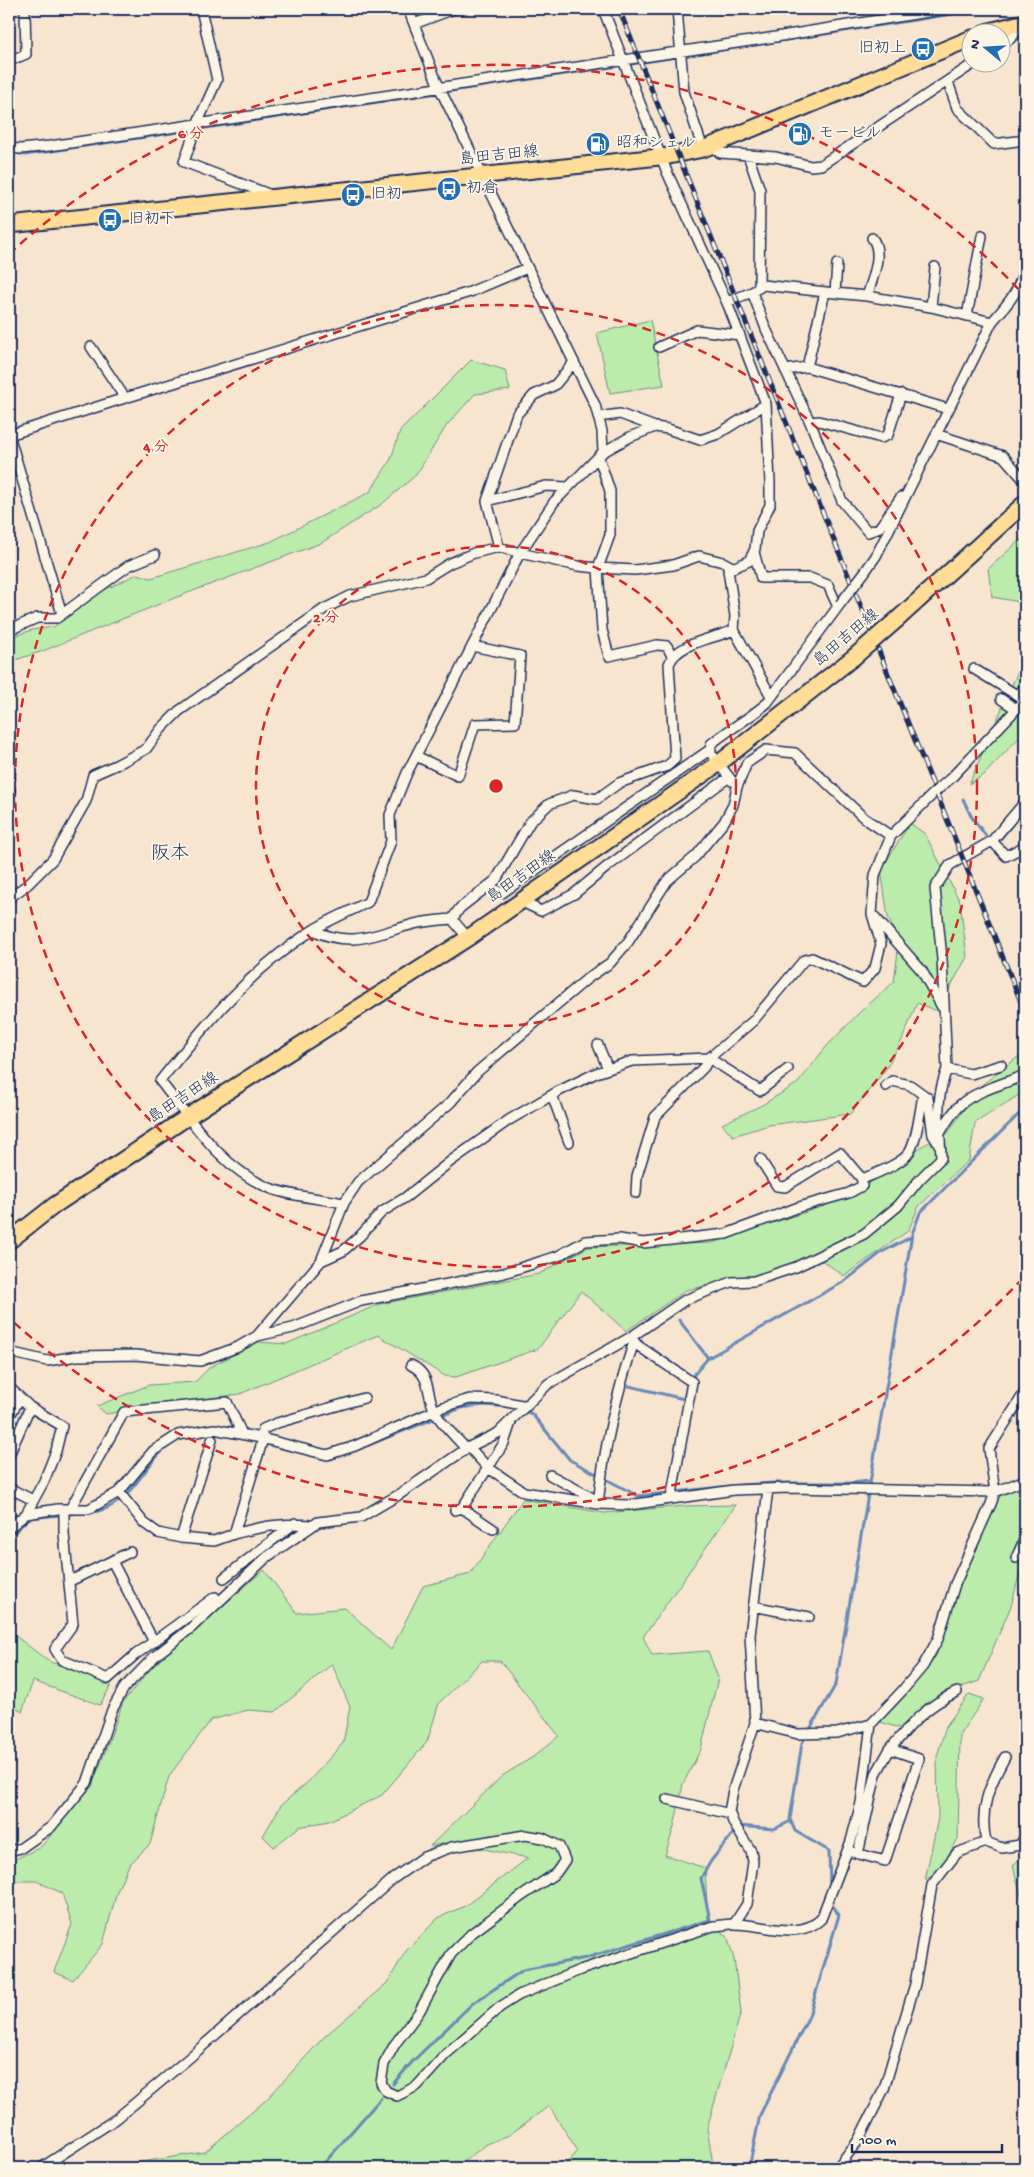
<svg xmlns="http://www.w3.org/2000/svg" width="1034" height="2177" font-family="'Gochi Hand','Klee One',sans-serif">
	<rect width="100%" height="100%" fill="#f8e5d0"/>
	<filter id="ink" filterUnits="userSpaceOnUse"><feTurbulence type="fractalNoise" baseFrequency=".02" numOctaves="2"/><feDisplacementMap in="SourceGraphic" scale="10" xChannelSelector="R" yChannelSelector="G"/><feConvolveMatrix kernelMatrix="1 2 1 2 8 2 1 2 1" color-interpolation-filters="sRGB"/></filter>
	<g filter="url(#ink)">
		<path fill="#bcecab" stroke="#6c8e84" d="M650,320L664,385L610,393L597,333Z
			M471,360L505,370L510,390L475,394L447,425L416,475L382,504L321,543L177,597L40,652L9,662V638L32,630L54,627L80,602L137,574L151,578L270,542L370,492L391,459L400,431Z
			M1021,539L1025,541V603L992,597L988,569Z
			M1025,655V731L984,775L969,784Z
			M910,823L925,834L960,902L967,957L937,1011L917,1003L902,1040L886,1069L850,1114L769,1125L733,1136L722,1124L762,1105L798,1083L826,1047L860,1012L894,982L899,943L888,917L881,870Z
			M1025,1056V1091L975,1123L969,1160L919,1206L908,1231L844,1276L823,1261L686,1290L626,1331L581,1291L538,1349L456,1377L445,1376L378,1335L240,1394L106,1414L97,1406L149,1385L195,1382L210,1367L258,1342L286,1344L380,1304L539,1274L588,1247L712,1243L827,1205L870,1183L922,1146L948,1133L979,1087L1018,1057Z
			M1025,1484V1553L1011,1606L979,1681L941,1694L899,1728L880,1722L903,1698L936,1656L959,1585L998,1495Z
			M523,1499L604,1513L684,1506L736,1505L643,1637L652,1655L708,1651L718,1678L701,1749L683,1784L674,1827L665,1855L705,1868L708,1922L727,1936L734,1959L741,2012L707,2128L712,2158V2168H562L578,2151L549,2106L509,2135L487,2144L455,2168H129L135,2163L205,2152L266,2100L324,2037L387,1983L406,1951L438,1918L465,1906L528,1858L474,1847L462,1840L430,1846L502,1776L533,1757L559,1736L500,1661H482L439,1703L427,1742L382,1795L329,1821L299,1827L274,1847L263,1836L281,1805L309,1781L343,1743L350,1707L332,1664L275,1712L248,1710L211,1720L169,1776L150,1844L129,1865L117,1891L103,1944L73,1980L54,1972L72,1924L62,1893L36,1881H10L9,1862L41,1847L88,1790L99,1768L123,1702L153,1666L264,1570L297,1613L345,1608L391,1650L423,1586L470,1574Z
			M9,1631L48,1661L111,1685L100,1705L33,1681L22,1712L9,1702Z
			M969,1694L984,1699L960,1734L958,1839L937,1874L925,1880L938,1818L937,1756L946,1726Z
			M1025,1852V1903H1023L1013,1866Z"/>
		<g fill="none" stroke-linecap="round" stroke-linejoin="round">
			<path stroke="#678ab7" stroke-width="3" d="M12,152L25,155L625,65L985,9
				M963,799L971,816L989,840
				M997,843L1025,809
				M679,1320L708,1358
				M638,1339L692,1377L708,1358L845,1281L882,1252L911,1237
				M625,1385L684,1399L689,1381
				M522,1410L532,1414L570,1460L638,1496L739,1485L774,1483H850L870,1481
				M368,1445L461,1408L483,1405L512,1407
				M325,1458L330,1459L338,1456
				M88,1513C134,1509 140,1463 174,1442C181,1437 206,1434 215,1434C234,1434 270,1445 290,1450
				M9,1538L29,1518L82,1513
				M830,1887L829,1851L795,1831L790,1819L802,1743L836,1684L912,1234L920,1213L1020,1113L1025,1111
				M393,2084L413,2061L473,2003L523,1970L586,1958L710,1920L701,1878L711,1861L739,1826L774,1829L791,1821
				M320,2168L381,2098
				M749,2168L760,2115L809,2016L839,1915L832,1906L831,1901"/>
			<g stroke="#1b2f5e" stroke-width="12">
				<path id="street" d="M201,9L217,80L197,124L184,162L271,195
					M408,9L439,87L595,405L602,431L603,452
					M603,9L667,172L728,305L766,404
					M677,9L684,92L703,149
					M414,24L454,9
					M1002,45L1010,39L1025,23
					M9,61L26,54L25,9
					M948,82L957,108L994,144L1025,140
					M711,145L720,153L776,157L811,166L821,165L976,62
					M9,148L21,149L50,146L757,40L946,9
					M748,155L760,190L759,288
					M872,238C884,253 872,280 867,296L931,307
					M837,264L835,293L867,296
					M935,267L931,307L992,322
					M752,292L766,329L810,422L819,421L881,438L888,435L901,394
					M825,292L807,367L948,409
					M727,302L752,292L763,285L835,293
					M967,316L982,236
					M659,347L697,330L740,335
					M785,370L807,367
					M125,398L470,292L527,268
					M598,417L620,414L655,427
					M810,422L842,501L868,532L879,528L901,497
					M936,434L1003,456L1025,481
					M599,458L610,491V535L598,568L602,630L609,656L657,645L667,646L672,656
					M487,501L546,486L568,487
					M499,547L487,501L517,414L534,395L555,385L574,362
					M754,552L761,578H810L828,585L838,607
					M864,573L876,556L992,322C1010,301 1019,292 1025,265
					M62,614L9,435L125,398L91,347
					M9,630L37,618H57L128,566L155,555
					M974,669L1025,700
					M1018,696L1025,686
					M1001,699L1016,709
					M416,756L458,776L475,724L515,723L520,656L472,646
					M951,778L1025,700
					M732,781L710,752L711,744C729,729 749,719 767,703L840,604
					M992,841L1006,856L1025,846
					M488,886L502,893L711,749
					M9,898L27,885L53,859L86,801L93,775L118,764L146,749L161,729L179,711L324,609L350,596L426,578L450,563L474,553L499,547L520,553L578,566L598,568L635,570L673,565L699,556L723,562L734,568
					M520,901L541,911L574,894L608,866L729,777
					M874,916L922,971L942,1007
					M452,919L468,938
					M313,930C352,949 375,934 414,924C426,921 440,920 452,919L460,908L496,880L530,822L549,804L573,795L597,799L619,783L667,766L675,759L669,664C678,642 714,639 734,630
					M598,1045L608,1069
					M947,1069L971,1074L1001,1065
					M886,1086L892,1081L910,1085L928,1098L933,1135L940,1146
					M552,1095L569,1142
					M940,1133C946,1123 952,1112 961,1104C976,1091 1006,1083 1025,1075
					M760,1159L777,1186L785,1187L840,1153L862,1179C873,1175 900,1164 907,1155C917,1144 920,1110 923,1095
					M636,1193L637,1176L655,1117L704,1067L709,1058L760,1091L788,1069
					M344,1203C323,1199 291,1196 272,1189C222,1170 192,1121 160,1081C205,1025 249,971 310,932C328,920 349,912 368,902L391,841L390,815L407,773L520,553L554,502L603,452L630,437L655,427L668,429L700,440L718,434L766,404L770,482V505L757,531L755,549L749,561L728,570L735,616L734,630L771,696
					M321,1261L343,1251L360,1236L382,1212L406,1197L451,1161L509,1120L559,1091L596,1073L632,1061L709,1058L753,1021L804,960L812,958L863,982L875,968L881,944L872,914L875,875L891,836L936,791
					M257,1336L321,1261L344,1203L358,1182L450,1103L477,1072L588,978L610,963L628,942L667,881L696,856L724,822L733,805L737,787L747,763L766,750L795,753L864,818L891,836
					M631,1337L637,1345L692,1382L671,1499
					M9,1352L47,1361L77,1356L135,1355L200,1361L238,1347L257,1336L293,1328L361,1301L504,1273L558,1256L585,1241L620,1239L643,1243L726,1234L799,1207L849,1193L862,1186V1179
					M411,1365C432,1375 426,1395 435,1412C442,1425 457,1438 466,1449
					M9,1387L30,1407
					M364,1398L277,1423L263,1429L261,1438L327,1455L355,1446L443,1407L470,1399L496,1400L527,1406
					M9,1417L17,1403L10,1395
					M263,1439L234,1534C260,1527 284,1522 311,1525
					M212,1440L181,1538L214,1541L234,1534
					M469,1447L487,1467L524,1492L598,1504L629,1505L734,1490L788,1488L995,1492L1025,1480
					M9,1455L30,1407L62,1426L56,1451L44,1481L26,1514L58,1509H89L119,1492
					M550,1475L598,1501
					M9,1488L33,1500
					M598,1504C604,1448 616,1395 634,1342
					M462,1508L504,1443L511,1422
					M64,1509V1533L73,1624L55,1649L62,1660L108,1679L135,1655L215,1597
					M70,1509L124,1412L227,1402L242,1434
					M455,1510L462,1508L493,1529
					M9,1528L26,1514
					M181,1538L158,1533L144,1523L119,1492L153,1451L178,1435L214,1429L261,1438
					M1016,1558L1025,1538
					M112,1561L154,1642
					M224,1578L295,1523
					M70,1581L130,1552
					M753,1606L809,1617
					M755,1723L798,1734L837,1733L871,1724L902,1691L923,1666L938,1639L955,1584L991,1504L995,1492L989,1449L1025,1392
					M890,1749C912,1723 926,1706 957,1692
					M1005,1757C989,1786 979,1809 986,1842L1002,1848L1020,1845L1025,1837
					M667,1799L730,1814
					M9,1851L21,1848L51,1827L87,1783L112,1710L124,1688L155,1656L191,1628L267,1557L318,1522L361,1517L400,1494L469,1447L498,1433L548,1384L631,1337L685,1300L731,1282L754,1281L796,1267L864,1234L898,1206L920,1179L941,1158C940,1124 934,1103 947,1069L942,959L935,888L950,865L992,841L1025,802
					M848,1851L885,1861L919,1759L890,1749L876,1774L858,1854
					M734,1924L747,1904L753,1862L751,1851L734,1824L729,1812L733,1790L755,1723L750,1635L768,1489
					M41,2168L116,2119L189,2058L394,1878L424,1857L452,1847L525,1835L543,1838L559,1846L565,1860L556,1873L522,1896L472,1933L451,1954L419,2012L395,2044L384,2064L381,2083L386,2091L397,2096L417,2086L446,2054L500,2007L519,1995L580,1970L713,1926C720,1926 726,1924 733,1924C760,1923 799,1941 821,1919L851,1841L861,1803L871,1724
					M837,2168L858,2141L884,2089L915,1984L932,1885L957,1853L986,1842"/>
			</g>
			<g stroke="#1b2f5e" stroke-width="19">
				<path id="primary" d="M986,32L1025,22
					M9,225L669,156L703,149L972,38
					M900,617L1025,503
					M9,1241L55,1205L189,1116L468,938L718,764L854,657"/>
			</g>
			<use href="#street" stroke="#fcf5e5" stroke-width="9"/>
			<use href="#primary" stroke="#ffdd96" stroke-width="15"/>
			<g stroke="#1b2f5e" stroke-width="5">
				<path id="rail" d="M619,9L1025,1012"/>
			</g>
			<use href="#rail" stroke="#fcf5e5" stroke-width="3" stroke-dasharray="9" stroke-linecap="butt"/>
			<g stroke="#1b2f5e" stroke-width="12" stroke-linecap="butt">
				<path id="street-bridge" d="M840,604L864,573
					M936,791L951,778"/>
			</g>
			<g stroke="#1b2f5e" stroke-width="19" stroke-linecap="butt">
				<path id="primary-bridge" d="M854,657L900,617"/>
			</g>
			<use href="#street-bridge" stroke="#fcf5e5" stroke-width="9"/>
			<use href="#primary-bridge" stroke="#ffdd96" stroke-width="15"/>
		</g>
	</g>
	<g fill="none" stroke="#d62828" stroke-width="2.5" stroke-dasharray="9 6">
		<circle cx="496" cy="786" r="240"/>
		<circle cx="496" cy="786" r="481"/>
		<path d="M1023 1278A721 721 0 0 1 9 1318M9 254A721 721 0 0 1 1023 294"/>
	</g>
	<defs>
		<g id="bus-disc" transform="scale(1.25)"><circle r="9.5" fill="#1f6fb2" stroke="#fcf5e5"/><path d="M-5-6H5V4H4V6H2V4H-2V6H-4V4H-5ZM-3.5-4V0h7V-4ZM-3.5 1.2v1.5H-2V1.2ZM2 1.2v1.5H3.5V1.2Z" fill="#fff"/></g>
		<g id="fuel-disc" transform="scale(1.25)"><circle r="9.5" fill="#1f6fb2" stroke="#fcf5e5"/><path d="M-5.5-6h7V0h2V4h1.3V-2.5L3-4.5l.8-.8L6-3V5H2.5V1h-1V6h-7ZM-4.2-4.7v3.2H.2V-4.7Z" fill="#fff"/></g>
	</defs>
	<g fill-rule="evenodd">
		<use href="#bus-disc" x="923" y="49"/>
		<use href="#fuel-disc" x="800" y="134"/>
		<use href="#fuel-disc" x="598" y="144"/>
		<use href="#bus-disc" x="449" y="189"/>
		<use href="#bus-disc" x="353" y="195"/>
		<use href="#bus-disc" x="110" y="220"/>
	</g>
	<g text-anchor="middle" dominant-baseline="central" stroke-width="4" stroke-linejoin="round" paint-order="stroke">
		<g font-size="16" fill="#1b2f5e" stroke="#fcf5e5" text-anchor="start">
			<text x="906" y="49" text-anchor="end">旧初上</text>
			<text x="818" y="134">モービル</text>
			<text x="616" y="144">昭和シェル</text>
			<text x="466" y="189">初倉</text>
			<text x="370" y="195">旧初</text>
			<text x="128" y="220">旧初下</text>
		</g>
		<g font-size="16" fill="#1b2f5e" stroke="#fcf5e5">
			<text transform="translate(499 157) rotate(-6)">島田吉田線</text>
			<text transform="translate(847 639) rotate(-40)">島田吉田線</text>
			<text transform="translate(522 878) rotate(-35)">島田吉田線</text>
			<text transform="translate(184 1099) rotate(-33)">島田吉田線</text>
		</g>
		<g font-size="19" fill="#1b2f5e" stroke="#fcf5e5">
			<text x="170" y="854">阪本</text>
		</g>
	</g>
	<circle cx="496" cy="786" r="8" fill="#d62828" stroke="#fcf5e5" stroke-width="2.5"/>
	<g font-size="15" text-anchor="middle" font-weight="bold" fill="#d62828" stroke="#fcf5e5" stroke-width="4" stroke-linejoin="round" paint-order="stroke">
		<text x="191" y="138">6 分</text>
		<text x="156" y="451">4 分</text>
		<text x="326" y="622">2 分</text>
	</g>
	<rect width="1034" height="2177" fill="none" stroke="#fcf5e5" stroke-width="30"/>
	<rect x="15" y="15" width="1004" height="2147" fill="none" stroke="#1b2f5e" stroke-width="2" filter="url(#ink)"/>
	<g transform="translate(986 48) rotate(288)"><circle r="24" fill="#fcf5e5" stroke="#a2a6af"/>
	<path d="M0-4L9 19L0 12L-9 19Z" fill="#1f6fb2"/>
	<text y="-8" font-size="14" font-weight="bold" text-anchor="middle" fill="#1b2f5e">N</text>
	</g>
	<path d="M852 2144v8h150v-8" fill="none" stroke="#1b2f5e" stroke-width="2.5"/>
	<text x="859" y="2144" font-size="15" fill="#1b2f5e" stroke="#fcf5e5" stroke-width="4" paint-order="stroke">100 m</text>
</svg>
